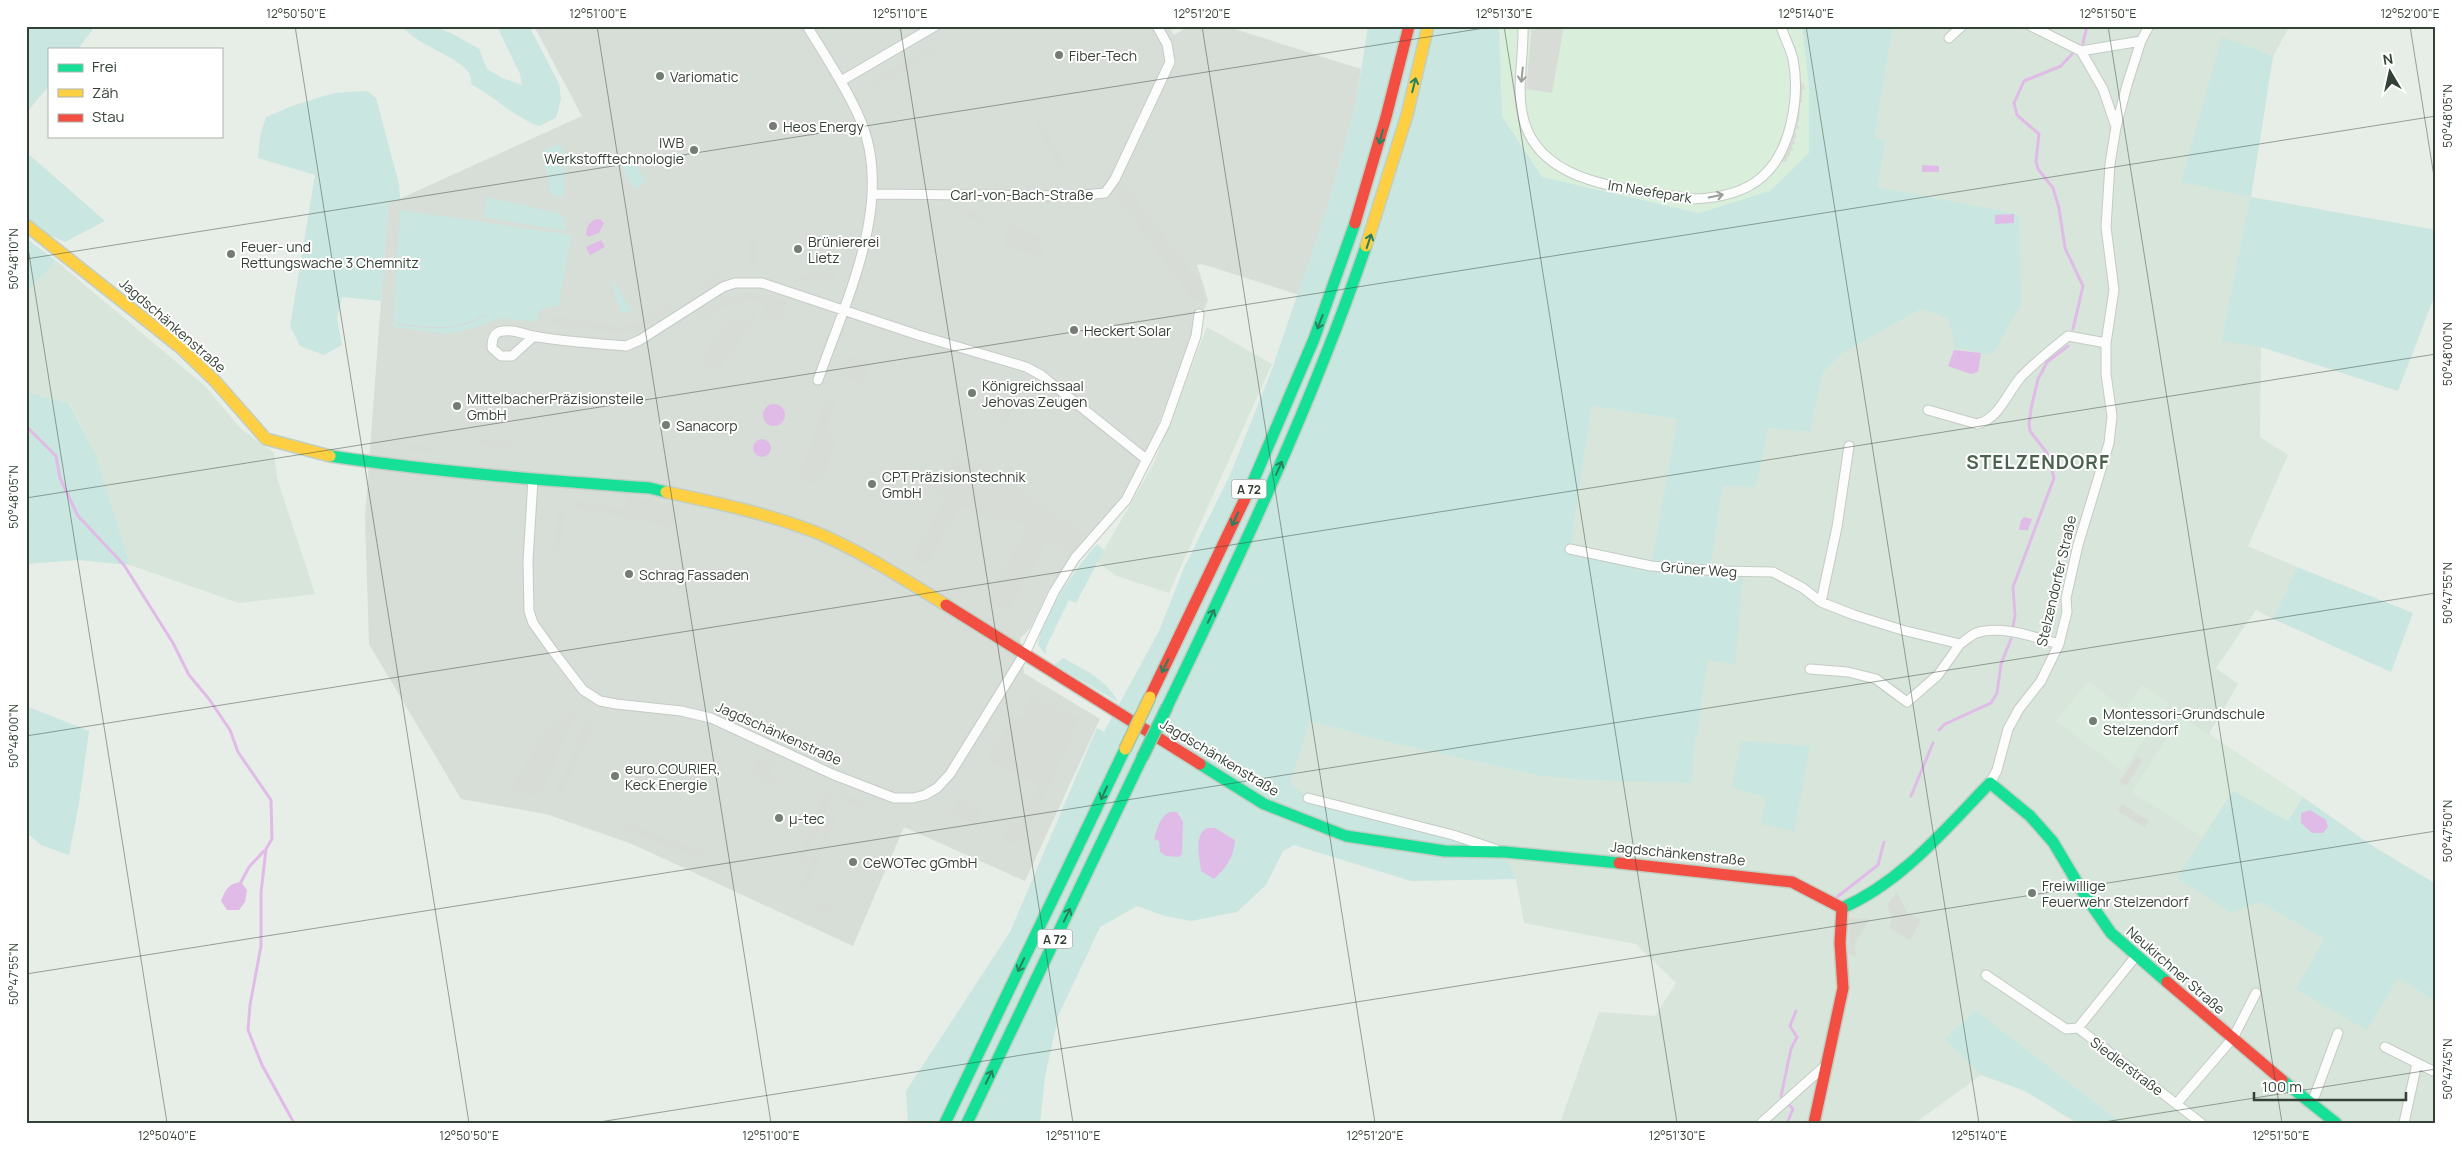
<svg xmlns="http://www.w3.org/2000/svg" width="2462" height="1149" font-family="Manrope,sans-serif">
	<rect width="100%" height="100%" fill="#e7ede7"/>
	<path fill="#d8e5da" d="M1893,26H2290L2273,56L2223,38L2182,182L2250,197L2221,340L2261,347L2260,437L2288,455L2248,546L2297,567L2273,619L2256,610L2216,668L2238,684L2209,734L2303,797L2288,821L2233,791L2259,902L2324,939L2366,1030L2398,978L2436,1002V1123H2121L1976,1010L1944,1039L1981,1075L1915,1123H1560L1599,1012L1655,1016L1676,983L1636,944L1524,923L1516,879L1505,852L1308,798L1290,783L1310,721L1384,741L1541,776L1581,780L1669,782L1672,737L1697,736L1708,660L1735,663L1710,571L1723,486L1756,487L1767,428L1810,432L1823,373L1843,353L1921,309L1949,319L2019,214L1878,187L1886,141L1875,137Z
		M56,261L205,386L241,429L274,453L277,478L315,594L239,603L130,565L96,457L70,403L26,392V293Z
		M1207,327L1272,364L1169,593L1117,576L1097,562L1153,465Z
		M1592,406L1677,419L1651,566L1570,549Z"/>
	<path fill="#daefdb" d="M1499,26H1802L1809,86V153L1770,191L1699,213L1542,177L1502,116Z"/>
	<path fill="#d7ded7" d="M534,26H1168L1174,35L1189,26H1225L1361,69L1356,103L1330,199L1299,295L1202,264L1197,265L1208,300L1153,438L1121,498L1071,556L1049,589L1032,625L1026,633L1020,638L1024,673L1100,719L1025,881L904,827L853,946L632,844L546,814L461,799L369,644L365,518L388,204L582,116Z"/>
	<path fill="#daeadc" d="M2088,681L2125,710L2142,685L2169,704L2122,771L2056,721Z
		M2181,716L2303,797L2288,821L2233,791L2203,837L2131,792Z"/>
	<path fill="#c9e6e0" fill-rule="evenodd" d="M26,26H95L78,49H49V86L26,113Z
		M402,26H433L453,34L479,49L487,69L502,78L522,85L520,74L497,26H529L559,84L561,99L556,118L539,126C514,117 495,97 472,85C471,82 471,76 469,73C459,56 418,47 402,26Z
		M1368,26H1499L1502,116L1542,177L1699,213L1770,191L1809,153V86L1802,26H1893L1875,137L1886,140L1878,187L2019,214L2021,304L1992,355L1955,348L1949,319L1921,309L1843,353L1823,373L1810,432L1768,428L1756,487L1723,486L1710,570L1743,572L1735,664L1708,660L1697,737H1695L1692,783L1581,780L1541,776L1384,741L1310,721L1290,783L1308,798L1505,852L1516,879L1411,881L1294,845L1283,851L1266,885L1237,912L1191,921L1165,916L1137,906L1100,927L1059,1014L1045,1076L1040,1123H908L906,1091L1010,932L1097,728L1104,732L1159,631L1184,568L1230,475L1271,372L1330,199L1356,103ZM1592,406L1677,419L1651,566L1570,549Z
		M2222,37L2273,56L2251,197L2436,230V292L2398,391L2261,347L2221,341L2250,197L2181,182Z
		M367,91L376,98L399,184L400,199L388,204L381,301L342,297L337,318L342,345L324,355L300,346L290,326L315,175L258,158L260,136L266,117L292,106L334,93Z
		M559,144L566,154L563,198L550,193L543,155L546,149Z
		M26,152L105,221L65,242L47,234L26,219Z
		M632,157L646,182L634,189L620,164Z
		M487,197L558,213L564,217L567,231L483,217Z
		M400,210L572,235L561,291L560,305L539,310L537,322L502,318L468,330L446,334L393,327Z
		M26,238L56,261L26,293Z
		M615,282L632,312L621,313L612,285Z
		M26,392L69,403L96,456L130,565L78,560L26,564Z
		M1097,544L1104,550L1076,603L1069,600L1046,647V655L1038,645C1041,615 1077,567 1097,544Z
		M2297,567L2413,613L2391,672L2273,619Z
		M1063,658C1085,670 1106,679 1118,702L1055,665Z
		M26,706L89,731L79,803L69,855L41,845L26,832Z
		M1741,741L1810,746L1794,831L1761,824L1766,798L1732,787Z
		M2233,791L2288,821L2303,797L2371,845L2436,884V1002L2398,978L2367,1030L2296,989L2324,939L2259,902L2232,913L2177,878Z
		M1976,1010L2121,1123H2077L2025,1091L1981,1075L1944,1039Z"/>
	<path fill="#d7dcd7" d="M1532,26H1564L1552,93L1526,89Z
		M932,45L936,51L873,88L869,81Z
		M1803,83L1805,89L1802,90V102L1800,103L1799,122L1797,123L1799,128L1795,130L1797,138L1794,139L1795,144L1792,145L1793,151H1790V156L1787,157V162H1775L1783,145L1795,85Z
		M1040,120L1067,166L1060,169L1034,124Z
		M1124,183L1204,287L1203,303L1192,299L1116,196Z
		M964,209L986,216L984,223L962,216Z
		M1010,224L1039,236L1044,249L1040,257L1003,245Z
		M756,238L758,265L750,266L748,239Z
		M845,238L846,245L831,246L830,239Z
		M720,271L724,278L708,287L704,281Z
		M835,272L836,279L794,282V275Z
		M748,292L766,294L788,302L782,322L760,316L764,302L749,299L724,307L700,324L695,317L723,299L734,294Z
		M672,302L676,308L639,330L618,334L550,324L551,315L619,326L637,323Z
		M752,313L758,316L717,373L699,360L733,314L746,321Z
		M847,354L870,362L862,383L839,375Z
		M1012,381L1020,384L1006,425L998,422Z
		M827,396L836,399L825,432L838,438L820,485L798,478Z
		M475,438L514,442L513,448L474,444Z
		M406,444L434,446L433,453L405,450Z
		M970,456L1086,535L1069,555L1049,538L1007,613L986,600L1028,526L1002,518L998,524L961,506L927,566L913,557L944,499L935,495L953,457L965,461Z
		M628,495L680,506L675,528L570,506L572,499L624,509Z
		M558,510L565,511L560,554H553Z
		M1031,696L1080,719L1025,840L1018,836L1013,845L1002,839L1010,822L1019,826L1038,784L987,760L1010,719L1014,715L1022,717Z
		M569,712L576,715L539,799L511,787L531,756L541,732L553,726Z
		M589,714L597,717L563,794L556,792Z
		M758,755L776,762L770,776L781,781L778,788L750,776Z
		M2137,756L2143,760L2126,786L2119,782Z
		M825,790L833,793L804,863L797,860Z
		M840,792L865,802L863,810L838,799Z
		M957,798L982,810L975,825L950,813Z
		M2122,804L2149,821L2145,828L2118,811Z
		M830,816L836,818L805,894L798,892Z
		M623,821L704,852L700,860L620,828Z
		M1897,892L1907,912L1921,920L1910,940L1889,928L1892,919L1887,905Z
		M812,900L834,908L831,915L809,906Z
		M1849,918L1869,919L1855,945L1856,957L1848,953Z"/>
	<path fill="#e1bbe7" d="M1922,165L1939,166V172H1922Z
		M2014,214V223L1995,224V215Z
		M600,219L604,223L599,233L588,237L586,234C587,225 591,219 600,219Z
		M601,240L605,247L590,255L586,247Z
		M1954,350L1981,353L1978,372L1971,374L1948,366Z
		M763 415a11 11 0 1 1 22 0a11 11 0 1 1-22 0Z
		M753 448a9 9 0 1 1 18 0a9 9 0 1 1-18 0Z
		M2024,517L2032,519L2028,530H2019L2021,520Z
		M2310,810L2326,820L2328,827L2323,833H2312L2301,823V813Z
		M1170,812H1177L1183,822L1182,854L1179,857L1166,856L1160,852L1159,841L1154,839C1157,829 1160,816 1170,812Z
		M1207,828H1215L1235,840C1234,857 1226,868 1214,879L1201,871C1200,859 1193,835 1207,828Z
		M241,882L247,890L245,902L239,910H227L221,901C225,890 229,883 241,882Z"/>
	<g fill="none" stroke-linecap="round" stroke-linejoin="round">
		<path stroke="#e1bbe7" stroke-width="3" d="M2083,43L2087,26
			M2072,54L2061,66L2024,81L2014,103L2017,115L2039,134L2036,161L2038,169L2053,188L2059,208L2065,248L2083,286L2073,329
			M26,426L56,456L60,478L78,516L124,565L173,643L189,675L209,699L230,730L238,752L271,800L272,839L266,849L261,893V946L250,1005L248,1030L262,1065L294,1123
			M2013,627L2015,616L2013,587L2054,478L2047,453L2030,431L2029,424L2031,409L2038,379L2043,370L2047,362L2068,346
			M1939,730L1945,724L1991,703L1997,693L2001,664L2011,639
			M1911,796L1933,743
			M241,882L249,867L264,851
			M1837,897L1878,865L1884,842
			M1787,1123L1793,1109L1781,1096L1791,1049L1797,1037L1790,1026L1796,1011"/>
		<g stroke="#c4cbc5" stroke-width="11">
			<path id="street" d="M807,26C826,57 846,87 860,119C896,201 845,302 818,380
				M1523,26C1524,56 1516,88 1523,117C1539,188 1636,189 1694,199C1717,198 1744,193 1762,177C1792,151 1800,95 1793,59C1790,47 1784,37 1781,26
				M2031,26L2081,51L2103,89L2116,127
				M1949,38L1962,26
				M2081,51L2141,41
				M841,81L935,26
				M874,194L1074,196L1105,193L1115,179L1170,62L1167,44L1157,26
				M534,336L512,356H501L492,348C492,340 493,332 503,331C514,329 523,334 533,336C563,342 596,343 626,346L640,340L723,287L735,283H762L918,335L1026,367L1041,375L1146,459
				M1928,410L1977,424C1999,419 2007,393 2021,377C2035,362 2052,349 2068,336L2106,343
				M533,479L528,561L529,611L533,623L553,651L583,690L600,701L616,704L681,711L711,718L832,774L894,798H913L925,795L937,788L950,774L1025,653L1054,592L1075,558L1126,500L1165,424L1196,336L1199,314
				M1570,549L1651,566L1719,571L1773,572L1803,588L1821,602L1854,615L1902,630L1960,644C1965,641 1971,635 1976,633C2002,625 2034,637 2059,644
				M1821,602L1837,527L1849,446
				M1810,669L1848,672L1876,679L1907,702L1938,675L1960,644
				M1990,783L1997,770L2008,729L2019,709L2041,681L2059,644L2067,612L2066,598L2078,545L2109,443L2112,416L2106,374V343L2114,290L2106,227L2110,164L2116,127L2127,85L2141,41L2149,26
				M1308,798L1453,835L1495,849
				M1986,975L2066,1029L2078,1028L2136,956
				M2078,1028L2201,1123
				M2385,1047L2417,1063L2404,1123
				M2417,1063L2433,1071
				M2177,1103L2233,1038L2256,993
				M2312,1103L2338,1033
				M1761,1123L1827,1064"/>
		</g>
		<g stroke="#c1cec3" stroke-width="14">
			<path id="fast" d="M330,456C436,472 543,480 650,488L666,492
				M1252,484L1314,339L1355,223
				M1167,707C1240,556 1312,404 1366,246
				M1200,764L1264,804L1346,836L1445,851L1505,852L1619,863
				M1842,908C1902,882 1945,829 1990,783L2030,816L2053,842L2084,894L2111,933L2167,982
				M2282,1080L2336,1123
				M945,1123L1125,749
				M967,1123L1142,758"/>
		</g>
		<g stroke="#c1cec3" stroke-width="14">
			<path id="slow" d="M26,225L181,348L215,381L266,439L330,456
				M1366,246L1407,115L1428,26
				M666,492C718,503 770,514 820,534C864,553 905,580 946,605"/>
		</g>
		<g stroke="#c1cec3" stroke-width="14">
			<path id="jam" d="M1355,223L1386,117L1409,26
				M946,605L1200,764
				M1150,697L1252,484
				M1619,863L1792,882L1842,908
				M2167,982L2282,1080
				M1814,1123L1843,988L1840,943L1842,908"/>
		</g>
		<use href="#street" stroke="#fbfcfb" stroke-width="9"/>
		<use href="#fast" stroke="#16e098" stroke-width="11"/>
		<use href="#slow" stroke="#ffcf43" stroke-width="11"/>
		<use href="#jam" stroke="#f24e42" stroke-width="11"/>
		<path stroke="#d7d8d7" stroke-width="1" d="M397,324C430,328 457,333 486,314"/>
		<g stroke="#a5c2a7" stroke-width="14" stroke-linecap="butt">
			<path id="fast-bridge" d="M1142,758L1167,707"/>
		</g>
		<g stroke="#a5c2a7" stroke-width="14" stroke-linecap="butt">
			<path id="slow-bridge" d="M1125,749L1150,697"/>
		</g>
		<use href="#fast-bridge" stroke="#16e098" stroke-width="11"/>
		<use href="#slow-bridge" stroke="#ffcf43" stroke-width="11"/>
	</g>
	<defs><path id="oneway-shaft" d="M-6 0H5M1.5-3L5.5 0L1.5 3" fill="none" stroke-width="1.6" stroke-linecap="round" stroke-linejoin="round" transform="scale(1.25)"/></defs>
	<g stroke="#989e98">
		<use href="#oneway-shaft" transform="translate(1522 75) rotate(96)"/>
		<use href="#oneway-shaft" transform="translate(1716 196) rotate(-12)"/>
	</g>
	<g stroke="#28815d">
		<use href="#oneway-shaft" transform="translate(1414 85) rotate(-76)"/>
		<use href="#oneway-shaft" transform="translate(1381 137) rotate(105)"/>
		<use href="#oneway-shaft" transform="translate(1369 241) rotate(-72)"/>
		<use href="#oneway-shaft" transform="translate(1320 322) rotate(111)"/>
		<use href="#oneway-shaft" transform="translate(1279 468) rotate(-66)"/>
		<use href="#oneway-shaft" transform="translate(1235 519) rotate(115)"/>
		<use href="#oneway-shaft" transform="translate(1211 616) rotate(-64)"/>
		<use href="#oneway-shaft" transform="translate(1165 666) rotate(116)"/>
		<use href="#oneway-shaft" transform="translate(1104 793) rotate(115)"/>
		<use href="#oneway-shaft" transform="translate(1067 915) rotate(-64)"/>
		<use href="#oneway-shaft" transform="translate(1021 965) rotate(115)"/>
		<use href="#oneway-shaft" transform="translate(989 1077) rotate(-64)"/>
	</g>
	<path fill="none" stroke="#344135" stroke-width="1" stroke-opacity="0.45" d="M295,26L469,1123M597,26L771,1123M900,26L1073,1123M1202,26L1375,1123M1504,26L1677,1123M1806,26L1979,1123M2108,26L2282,1123M2410,26L2436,189M26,235L167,1123M26,259L1497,26M26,498L2436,116M26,736L2436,354M26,974L2436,593M593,1123L2436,831M2098,1123L2436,1069"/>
	<g fill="#737d73" stroke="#fff" stroke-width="2">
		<circle cx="1059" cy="55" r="5"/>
		<circle cx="660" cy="76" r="5"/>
		<circle cx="773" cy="126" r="5"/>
		<circle cx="694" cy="150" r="5"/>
		<circle cx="798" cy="249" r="5"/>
		<circle cx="231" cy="254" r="5"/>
		<circle cx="1074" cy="330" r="5"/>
		<circle cx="972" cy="393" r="5"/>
		<circle cx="457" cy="406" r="5"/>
		<circle cx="666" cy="425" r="5"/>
		<circle cx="872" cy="484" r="5"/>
		<circle cx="629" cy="574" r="5"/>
		<circle cx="2093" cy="721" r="5"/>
		<circle cx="615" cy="776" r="5"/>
		<circle cx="779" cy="818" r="5"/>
		<circle cx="853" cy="862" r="5"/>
		<circle cx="2032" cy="893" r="5"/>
	</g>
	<g text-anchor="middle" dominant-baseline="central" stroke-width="4" stroke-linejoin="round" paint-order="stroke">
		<g fill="#fff" stroke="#717a72" stroke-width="1">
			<rect x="1231.5" y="479.5" width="35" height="19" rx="4"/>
			<rect x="1037.5" y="929.5" width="35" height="19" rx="4"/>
		</g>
		<g font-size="12" font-weight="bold" fill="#344135">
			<text x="1249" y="489">A 72</text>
			<text x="1055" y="939">A 72</text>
		</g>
		<g font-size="14" fill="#344135" stroke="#fff" text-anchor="start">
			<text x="1069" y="55">Fiber-Tech</text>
			<text x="670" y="76">Variomatic</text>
			<text x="783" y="126">Heos Energy</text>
			<text x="684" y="142" text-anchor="end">IWB<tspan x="684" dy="16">Werkstofftechnologie</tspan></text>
			<text x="808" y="241">Brüniererei<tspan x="808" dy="16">Lietz</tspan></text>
			<text x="241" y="246">Feuer- und<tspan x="241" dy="16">Rettungswache 3 Chemnitz</tspan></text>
			<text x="1084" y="330">Heckert Solar</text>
			<text x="982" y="385">Königreichssaal<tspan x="982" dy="16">Jehovas Zeugen</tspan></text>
			<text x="467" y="398">MittelbacherPräzisionsteile<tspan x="467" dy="16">GmbH</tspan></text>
			<text x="676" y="425">Sanacorp</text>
			<text x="882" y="476">CPT Präzisionstechnik<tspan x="882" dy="16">GmbH</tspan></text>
			<text x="639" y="574">Schrag Fassaden</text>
			<text x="2103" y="713">Montessori-Grundschule<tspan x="2103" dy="16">Stelzendorf</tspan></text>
			<text x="625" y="768">euro.COURIER,<tspan x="625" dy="16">Keck Energie</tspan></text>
			<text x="789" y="818">µ-tec</text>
			<text x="863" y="862">CeWOTec gGmbH</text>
			<text x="2042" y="885">Freiwillige<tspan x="2042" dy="16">Feuerwehr Stelzendorf</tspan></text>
		</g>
		<g font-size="14" fill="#344135" stroke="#fff">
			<text transform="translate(1650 191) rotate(9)">Im Neefepark</text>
			<text x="1022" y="194">Carl-von-Bach-Straße</text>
			<text transform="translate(173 325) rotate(41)">Jagdschänkenstraße</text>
			<text transform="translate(1699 569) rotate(4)">Grüner Weg</text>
			<text transform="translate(2056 581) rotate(-77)">Stelzendorfer Straße</text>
			<text transform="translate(779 733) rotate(24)">Jagdschänkenstraße</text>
			<text transform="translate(1220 757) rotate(31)">Jagdschänkenstraße</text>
			<text transform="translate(1678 853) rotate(6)">Jagdschänkenstraße</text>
			<text transform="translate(2176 970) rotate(41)">Neukirchner Straße</text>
			<text transform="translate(2127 1066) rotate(37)">Siedlerstraße</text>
		</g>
		<g font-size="19" font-weight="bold" letter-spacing="1" fill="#4d624e" stroke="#fff">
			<text x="2038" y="462">STELZENDORF</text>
		</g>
	</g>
	<rect width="2462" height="1149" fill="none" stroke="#ffffff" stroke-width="55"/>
	<rect x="48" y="48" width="175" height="90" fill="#ffffff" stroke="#aeb3ae"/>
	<rect x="58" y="64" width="25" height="8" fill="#16e098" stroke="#aeb3ae"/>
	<text x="92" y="72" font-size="15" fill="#344135">Frei</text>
	<rect x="58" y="89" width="25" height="8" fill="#ffcf43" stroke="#aeb3ae"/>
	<text x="92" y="98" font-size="15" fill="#344135">Zäh</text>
	<rect x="58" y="114" width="25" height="8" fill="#f24e42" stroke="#aeb3ae"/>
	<text x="92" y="122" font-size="15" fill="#344135">Stau</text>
	<g transform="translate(2390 72) rotate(351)" stroke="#ffffff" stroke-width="4" paint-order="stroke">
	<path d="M0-4L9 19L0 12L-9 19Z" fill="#344135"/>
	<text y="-8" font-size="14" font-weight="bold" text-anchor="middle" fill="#344135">N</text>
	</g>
	<path d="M2254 1092v8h152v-8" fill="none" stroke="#344135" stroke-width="2.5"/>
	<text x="2262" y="1092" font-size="15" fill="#344135" stroke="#ffffff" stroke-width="4" paint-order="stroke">100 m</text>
	<rect x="28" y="28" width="2406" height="1094" fill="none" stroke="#344135" stroke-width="2"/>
	<g font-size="12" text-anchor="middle" fill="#344135">
		<text x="296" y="18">12°50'50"E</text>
		<text x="598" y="18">12°51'00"E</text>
		<text x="900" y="18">12°51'10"E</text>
		<text x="1202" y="18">12°51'20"E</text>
		<text x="1504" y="18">12°51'30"E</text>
		<text x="1806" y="18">12°51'40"E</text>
		<text x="2108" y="18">12°51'50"E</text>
		<text x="2410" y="18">12°52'00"E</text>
		<text transform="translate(2448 116) rotate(-90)" y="4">50°48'05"N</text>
		<text transform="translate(14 259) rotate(-90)" y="4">50°48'10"N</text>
		<text transform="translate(2448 354) rotate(-90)" y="4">50°48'00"N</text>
		<text transform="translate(14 497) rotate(-90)" y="4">50°48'05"N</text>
		<text transform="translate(2448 593) rotate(-90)" y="4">50°47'55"N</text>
		<text transform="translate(14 736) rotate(-90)" y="4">50°48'00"N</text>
		<text transform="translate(2448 831) rotate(-90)" y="4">50°47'50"N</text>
		<text transform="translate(14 974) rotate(-90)" y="4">50°47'55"N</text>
		<text transform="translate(2448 1069) rotate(-90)" y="4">50°47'45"N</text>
		<text x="167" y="1140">12°50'40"E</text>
		<text x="469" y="1140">12°50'50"E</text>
		<text x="771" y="1140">12°51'00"E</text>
		<text x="1073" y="1140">12°51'10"E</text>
		<text x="1375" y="1140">12°51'20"E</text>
		<text x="1677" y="1140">12°51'30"E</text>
		<text x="1979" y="1140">12°51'40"E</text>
		<text x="2281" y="1140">12°51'50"E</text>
	</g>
</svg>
